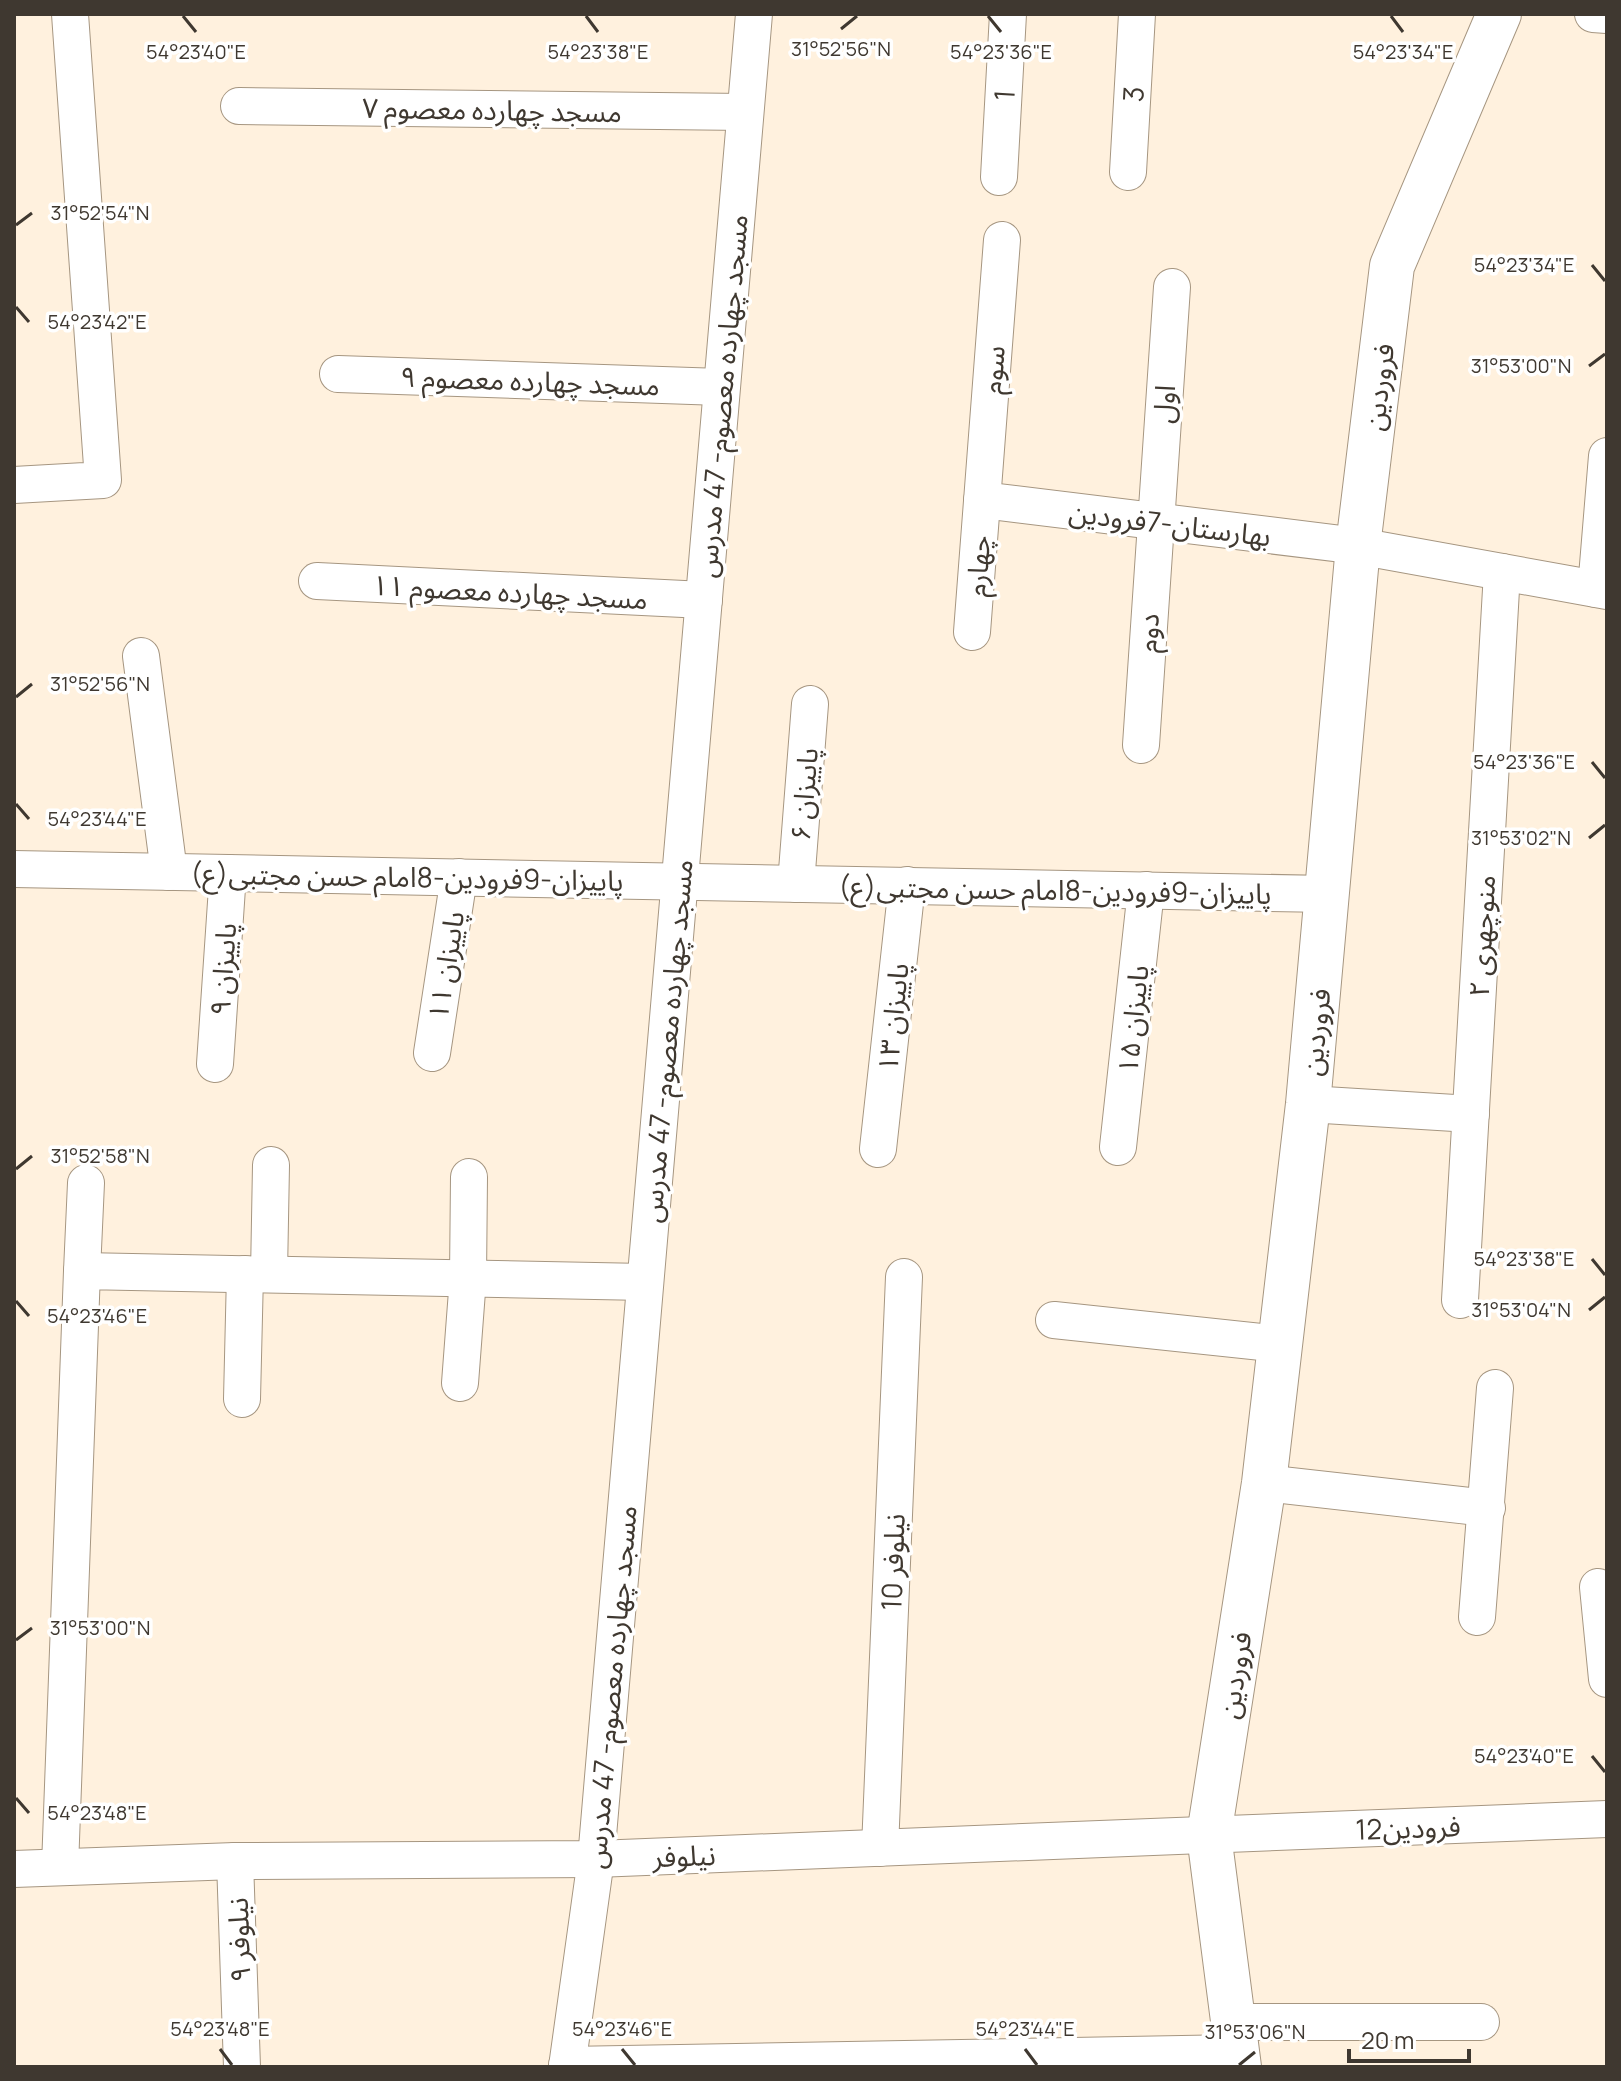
<svg xmlns="http://www.w3.org/2000/svg" width="1621" height="2081" font-family="Manrope,'Noto Sans Arabic',sans-serif">
	<rect width="100%" height="100%" fill="#fff1de"/>
	<g fill="none" stroke-linecap="round" stroke-linejoin="round">
		<g stroke="#a69681" stroke-width="38">
			<g id="minor">
				<path d="M1593,14L1607,15"/>
				<path d="M239,106L745,112"/>
				<path id="s1" d="M1128,172L1137,14"/>
				<path id="s2" d="M999,177L1008,14"/>
				<path d="M338,374L721,387"/>
				<path d="M14,485L103,480L70,14"/>
				<path d="M982,500L1358,546L1607,591"/>
				<path d="M317,581L704,600"/>
				<path d="M1596,589L1607,456"/>
				<path d="M972,632L1002,240"/>
				<path d="M141,656L169,872"/>
				<path d="M1141,745L1172,287"/>
				<path d="M14,869L1329,894"/>
				<path d="M796,884L810,704"/>
				<path d="M432,1053L459,877"/>
				<path d="M215,1064L228,873"/>
				<path d="M1308,1104L1471,1114"/>
				<path d="M1118,1147L1146,890"/>
				<path d="M878,1149L907,885"/>
				<path d="M82,1271L86,1183"/>
				<path d="M269,1274L271,1165"/>
				<path d="M1460,1300L1502,572"/>
				<path d="M1054,1320L1280,1344"/>
				<path d="M460,1383L468,1278L469,1177"/>
				<path d="M242,1399L245,1274"/>
				<path d="M1264,1483L1487,1508"/>
				<path d="M1598,1587L1607,1679"/>
				<path d="M1477,1617L1495,1388"/>
				<path d="M880,1848L904,1277"/>
				<path d="M235,1861L242,2067"/>
				<path d="M60,1867L82,1271L645,1282"/>
				<path d="M14,1869L235,1861L596,1859L1607,1819"/>
				<path d="M1233,2022H1481"/>
				<path d="M567,2065L1237,2053"/>
				<path d="M567,2067L596,1859L754,14"/>
			</g>
		</g>
		<g stroke="#a69681" stroke-width="46">
			<path id="tertiary" d="M1239,2067L1209,1835L1264,1483L1308,1104L1358,546L1392,266L1499,14"/>
		</g>
		<use href="#minor" stroke="#fff" stroke-width="36"/>
		<use href="#tertiary" stroke="#fff" stroke-width="44"/>
	</g>
	<path fill="none" stroke="#3f3830" stroke-width="3" d="M183,16L196,32M586,16L598,32M988,16L1001,32M1391,16L1403,32M841,29L857,16M16,225L32,213M1592,265L1605,281M16,307L29,322M1589,366L1605,354M16,697L32,684M1592,762L1605,778M16,804L29,819M1589,838L1605,825M16,1169L32,1156M1592,1259L1605,1275M16,1301L29,1316M1589,1310L1605,1297M16,1640L32,1628M1592,1756L1605,1772M16,1798L29,1813M220,2049L232,2065M622,2049L635,2065M1025,2049L1037,2065M1239,2065L1255,2052"/>
	<g text-anchor="middle" dominant-baseline="central" stroke-width="7" stroke-linejoin="round" paint-order="stroke">
		<g font-size="28" fill="#3f3830" stroke="#fff">
			<text stroke="none"><textPath href="#s1" startOffset="78">3</textPath></text>
			<text stroke="none"><textPath href="#s2" startOffset="82">1</textPath></text>
			<text transform="translate(492 109) rotate(1)">مسجد چهارده معصوم ۷</text>
			<text transform="translate(992 370) rotate(-86)">سوم</text>
			<text transform="translate(530 380) rotate(2)">مسجد چهارده معصوم ۹</text>
			<text transform="translate(1378 387) rotate(-83)">فروردین</text>
			<text transform="translate(721 396) rotate(-85)">مسجد چهارده معصوم- 47 مدرس</text>
			<text transform="translate(1163 404) rotate(-86)">اول</text>
			<text transform="translate(1170 523) rotate(7)">بهارستان-7فرودین</text>
			<text transform="translate(977 566) rotate(-86)">چهارم</text>
			<text transform="translate(510 591) rotate(3)">مسجد چهارده معصوم ۱۱</text>
			<text transform="translate(1147 633) rotate(-87)">دوم</text>
			<text transform="translate(803 794) rotate(-85)">پاییزان ۶</text>
			<text transform="translate(407 876) rotate(1)">پاییزان-9فرودین-8امام حسن مجتبی(ع)</text>
			<text transform="translate(1055 889) rotate(1)">پاییزان-9فرودین-8امام حسن مجتبی(ع)</text>
			<text transform="translate(1481 936) rotate(-87)">منوچهری ۲</text>
			<text transform="translate(445 965) rotate(-81)">پاییزان ۱۱</text>
			<text transform="translate(222 969) rotate(-86)">پاییزان ۹</text>
			<text transform="translate(892 1017) rotate(-84)">پاییزان ۱۳</text>
			<text transform="translate(1132 1019) rotate(-84)">پاییزان ۱۵</text>
			<text transform="translate(1315 1032) rotate(-84)">فروردین</text>
			<text transform="translate(666 1041) rotate(-85)">مسجد چهارده معصوم- 47 مدرس</text>
			<text transform="translate(892 1562) rotate(-88)">نیلوفر 10</text>
			<text transform="translate(1234 1675) rotate(-81)">فروردین</text>
			<text transform="translate(610 1687) rotate(-85)">مسجد چهارده معصوم- 47 مدرس</text>
			<text transform="translate(1408 1827) rotate(-2)">12فرودین</text>
			<text transform="translate(684 1855) rotate(-2)">نیلوفر</text>
			<text transform="translate(238 1940) rotate(-92)">نیلوفر ۹</text>
		</g>
	</g>
	<g font-size="20" text-anchor="middle" fill="#3f3830" stroke="#fff" stroke-width="7" stroke-linejoin="round" paint-order="stroke">
		<text x="841" y="56">31°52'56"N</text>
		<text x="196" y="59">54°23'40"E</text>
		<text x="598" y="59">54°23'38"E</text>
		<text x="1403" y="59">54°23'34"E</text>
		<text x="1001" y="59">54°23'36"E</text>
		<text x="100" y="220">31°52'54"N</text>
		<text x="1524" y="272">54°23'34"E</text>
		<text x="97" y="329">54°23'42"E</text>
		<text x="1521" y="373">31°53'00"N</text>
		<text x="100" y="691">31°52'56"N</text>
		<text x="1524" y="769">54°23'36"E</text>
		<text x="97" y="826">54°23'44"E</text>
		<text x="1521" y="845">31°53'02"N</text>
		<text x="100" y="1163">31°52'58"N</text>
		<text x="1524" y="1266">54°23'38"E</text>
		<text x="1521" y="1317">31°53'04"N</text>
		<text x="97" y="1323">54°23'46"E</text>
		<text x="100" y="1635">31°53'00"N</text>
		<text x="1524" y="1763">54°23'40"E</text>
		<text x="97" y="1820">54°23'48"E</text>
		<text x="220" y="2036">54°23'48"E</text>
		<text x="622" y="2036">54°23'46"E</text>
		<text x="1025" y="2036">54°23'44"E</text>
		<text x="1255" y="2039">31°53'06"N</text>
	</g>
	<rect width="1621" height="2081" fill="none" stroke="#3f3830" stroke-width="32"/>
	<path d="M1349 2049v12h120v-12" fill="none" stroke="#3f3830" stroke-width="4"/>
	<text x="1361" y="2049" font-size="24" fill="#3f3830" stroke="#ffffff" stroke-width="6" paint-order="stroke">20 m</text>
</svg>
